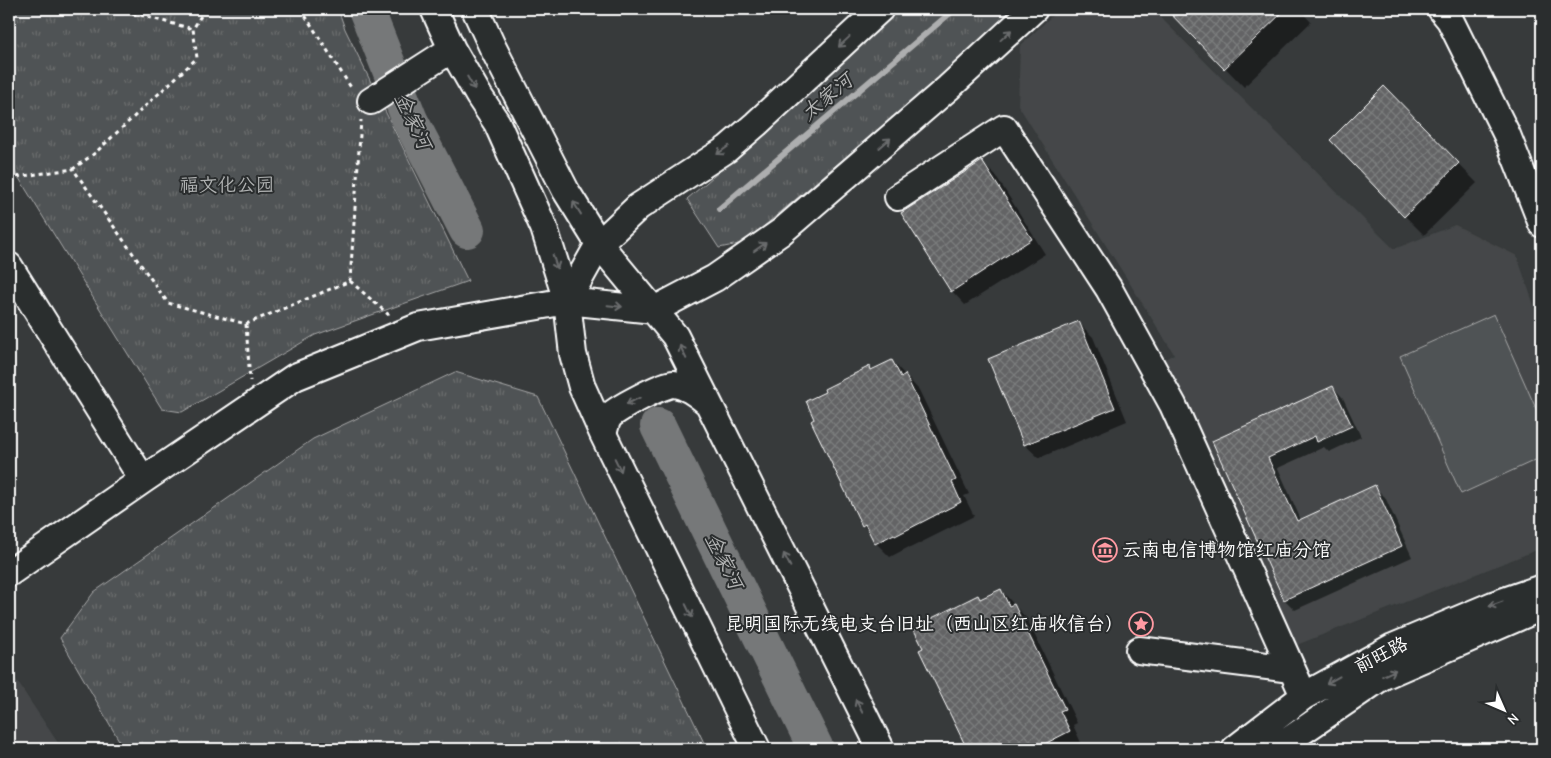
<svg xmlns="http://www.w3.org/2000/svg" width="1551" height="758" font-family="'Comic Neue','LXGW WenKai TC',sans-serif">
	<defs>
		<pattern id="grass-tufts" width="24" height="20" patternUnits="userSpaceOnUse" patternTransform="scale(1.25)"><rect width="24" height="20" fill="#505354"/><path d="M3 7l-1-3M5 7V3M7 7l1-3M15 17l-1-3M17 17v-4M19 17l1-3" fill="none" stroke="#6a6d6e"/></pattern>
		<pattern id="building-cross-hatch" width="8" height="8" patternUnits="userSpaceOnUse" patternTransform="scale(1.25)"><rect width="8" height="8" fill="#636465"/><path d="M0 0l8 8M0 8l8-8" fill="none" stroke="#7a7b7c"/></pattern>
	</defs>
	<rect width="100%" height="100%" fill="#373a3b"/>
	<filter id="ink" filterUnits="userSpaceOnUse"><feTurbulence type="fractalNoise" baseFrequency=".02" numOctaves="2"/><feDisplacementMap in="SourceGraphic" scale="10" xChannelSelector="R" yChannelSelector="G"/><feConvolveMatrix kernelMatrix="1 2 1 2 8 2 1 2 1" color-interpolation-filters="sRGB"/></filter>
	<g filter="url(#ink)">
		<path fill="#444748" d="M1059,9H1152L1394,249L1455,225L1517,256L1542,328V548L1289,648L1163,360L1174,354L1018,105L1020,46Z
			M9,672H11L62,749H9Z"/>
		<path fill="url(#grass-tufts)" stroke="#a8a9aa" d="M9,9H338L345,29L468,281L315,335L182,412L162,409L9,162Z
			M898,9H1017L983,41L744,243L719,248L687,199L746,149Z
			M455,372L538,397L707,749H124L60,638L94,592L313,439Z"/>
		<path fill="#505354" stroke="#a8a9aa" d="M1494,314L1542,422V457L1461,494L1400,356Z"/>
		<path fill="#0007" d="M1168,9H1299L1311,22L1244,87Z
			M1403,107L1477,183L1424,235L1405,216Z
			M982,163L996,176L1045,254L965,305L952,291Z
			M1079,323L1093,337L1127,421L1039,458L1025,445L990,360Z
			M892,361L919,390L969,494L964,496L974,516L910,548L909,547L890,557L876,543L872,535L863,525L816,419L827,392L869,368L872,371Z
			M1333,387L1343,398L1361,437L1329,452L1324,447L1278,468L1301,520L1374,487L1385,497L1412,557L1295,610L1285,600L1214,442Z
			M1001,590L1027,619L1077,723L1073,725L1082,745L1074,749H969L921,650L981,600Z"/>
		<g fill="none" stroke-linecap="round" stroke-linejoin="round">
			<path stroke="#adaeaf" stroke-width="6" d="M719,209L955,9"/>
			<path stroke="#767879" stroke-width="36" d="M366,9L410,120L467,230
				M658,426L816,749"/>
		</g>
		<path fill="url(#building-cross-hatch)" stroke="#fff" d="M1166,9H1286L1224,69Z
			M1384,86L1459,163L1404,217L1330,140Z
			M982,161L1032,239L951,292L901,213Z
			M1079,321L1115,408L1024,445L988,359Z
			M892,360L901,377L905,374L956,480L952,482L961,502L895,536L894,534L875,544L865,524L862,526L811,421L814,419L806,401L825,392L824,389L870,366L871,370Z
			M1333,386L1352,426L1317,442L1315,436L1268,458L1297,521L1375,485L1402,546L1284,600L1212,441Z
			M1001,589L1009,606L1014,604L1065,709L1060,711L1070,731L1035,749H967L919,650L923,648L914,630L934,621L932,618L978,595L980,599Z"/>
		<g fill="none" stroke-linecap="round" stroke-linejoin="round">
			<g stroke="#fff" stroke-width="30">
				<path id="minor" d="M434,9L452,49L479,96L497,123L544,228L567,301L573,354L582,387L603,434L757,749
					M475,9L492,46L566,191L599,244L675,336L881,749
					M1441,9L1450,20L1507,135L1542,224
					M371,101L452,49
					M898,197L1004,128L1109,289L1173,405L1304,696
					M9,266L143,480
					M567,301L599,244L638,207L727,149L756,124L880,9
					M603,434C605,428 606,420 610,416C615,409 666,383 673,384C686,385 697,394 707,402
					M9,573L143,480L295,377L418,327L567,301L654,310L715,278L781,232L948,88L1034,9
					M1139,650L1291,669
					M1235,749L1304,696L1393,647L1493,605L1542,588
					M1276,749L1383,676L1542,607"/>
			</g>
			<path stroke="#fff" stroke-width="3" stroke-dasharray="4 4" stroke-linecap="butt" d="M117,9L193,29
				M205,9L193,29L197,58L95,153L73,169L168,303L246,324L350,281L361,120
				M301,9L352,89
				M9,178L73,169
				M350,281L389,315
				M246,324L250,381"/>
			<use href="#minor" stroke="#2a2d2e" stroke-width="26"/>
		</g>
		<defs><path id="oneway-shaft" d="M-6 0H5M1.5-3L5.5 0L1.5 3" fill="none" stroke-width="1.6" stroke-linecap="round" stroke-linejoin="round" transform="scale(1.25)"/></defs>
		<g stroke="#6a6c6d">
			<use href="#oneway-shaft" transform="translate(1006 35) rotate(-43)"/>
			<use href="#oneway-shaft" transform="translate(844 42) rotate(137)"/>
			<use href="#oneway-shaft" transform="translate(471 83) rotate(60)"/>
			<use href="#oneway-shaft" transform="translate(885 143) rotate(-41)"/>
			<use href="#oneway-shaft" transform="translate(723 150) rotate(145)"/>
			<use href="#oneway-shaft" transform="translate(577 208) rotate(-122)"/>
			<use href="#oneway-shaft" transform="translate(760 247) rotate(-35)"/>
			<use href="#oneway-shaft" transform="translate(555 262) rotate(72)"/>
			<use href="#oneway-shaft" transform="translate(615 306) rotate(6)"/>
			<use href="#oneway-shaft" transform="translate(683 352) rotate(-116)"/>
			<use href="#oneway-shaft" transform="translate(633 401) rotate(154)"/>
			<use href="#oneway-shaft" transform="translate(618 465) rotate(64)"/>
			<use href="#oneway-shaft" transform="translate(787 560) rotate(-117)"/>
			<use href="#oneway-shaft" transform="translate(1496 604) rotate(160)"/>
			<use href="#oneway-shaft" transform="translate(689 611) rotate(64)"/>
			<use href="#oneway-shaft" transform="translate(1389 673) rotate(-25)"/>
			<use href="#oneway-shaft" transform="translate(1333 680) rotate(151)"/>
			<use href="#oneway-shaft" transform="translate(859 706) rotate(-117)"/>
		</g>
	</g>
	<defs>
		<g id="museum-ring" transform="scale(1.25)"><circle r="9.5" fill="#2a2d2e" stroke="#ff9aa2" stroke-width="1.5"/><path d="M0-6L6-3V-2H-6V-3ZM-5-1h2V3h-2ZM-1-1h2V3h-2ZM3-1h2V3H3ZM-6 4H6V6H-6Z" fill="#ff9aa2"/></g>
		<g id="sight-ring" transform="scale(1.25)"><circle r="9.5" fill="#2a2d2e" stroke="#ff9aa2" stroke-width="1.5"/><path d="M0-6L1.8-2.2L6-1.7L2.9 1.2L3.7 5.4L0 3.3L-3.7 5.4L-2.9 1.2L-6-1.7L-1.8-2.2Z" fill="#ff9aa2"/></g>
	</defs>
	<g fill-rule="evenodd">
		<use href="#museum-ring" x="1105" y="550"/>
		<use href="#sight-ring" x="1141" y="624"/>
	</g>
	<g text-anchor="middle" dominant-baseline="central" stroke-width="4" stroke-linejoin="round" paint-order="stroke">
		<g font-size="19" fill="#b0b2b2" stroke="#2a2d2e">
			<text x="227" y="185">福文化公园</text>
		</g>
		<g font-size="19" fill="#fff" stroke="#2a2d2e" text-anchor="start">
			<text x="1122" y="550">云南电信博物馆红庙分馆</text>
			<text x="1124" y="624" text-anchor="end">昆明国际无线电支台旧址（西山区红庙收信台）</text>
		</g>
		<g font-size="19" fill="#fff" stroke="#2a2d2e">
			<text transform="translate(1381 655) rotate(-27)">前旺路</text>
		</g>
		<g font-size="20" font-style="italic" fill="#b4b5b5" stroke="#2a2d2e">
			<text transform="translate(827 97) rotate(-40)">太家河</text>
			<text transform="translate(413 121) rotate(65)">金家河</text>
			<text transform="translate(724 561) rotate(64)">金家河</text>
		</g>
	</g>
	<rect width="1551" height="758" fill="none" stroke="#2a2d2e" stroke-width="30"/>
	<rect x="15" y="15" width="1521" height="728" fill="none" stroke="#fff" stroke-width="2" filter="url(#ink)"/>
	<g transform="translate(1504 710) rotate(135)" stroke="#2a2d2e" stroke-width="4" paint-order="stroke">
	<path d="M0-4L9 19L0 12L-9 19Z" fill="#ffffff"/>
	<text y="-8" font-size="14" font-weight="bold" text-anchor="middle" fill="#ffffff">N</text>
	</g>
</svg>
